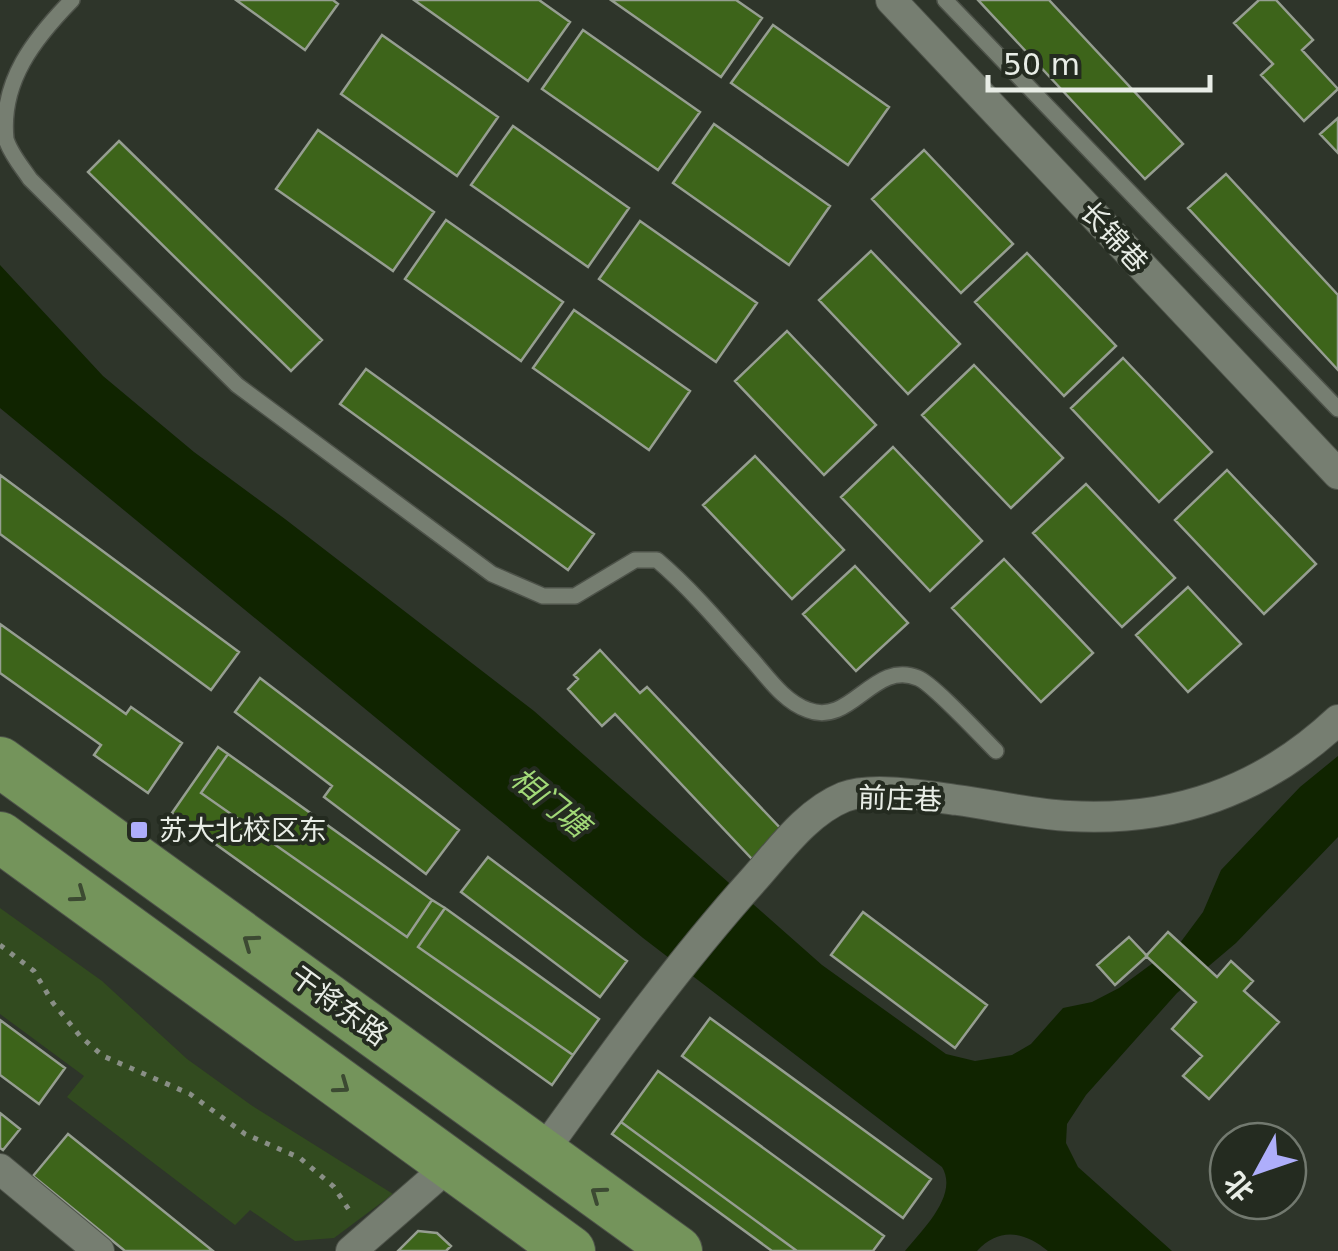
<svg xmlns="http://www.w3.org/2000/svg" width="1338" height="1251" font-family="'DejaVu Sans','Noto Sans SC',sans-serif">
	<rect width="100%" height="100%" fill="#2e352a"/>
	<path fill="#324b1f" d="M0,908L102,981L187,1059L251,1105L393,1194L334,1238L295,1241L250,1210L235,1225L67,1097L84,1076L0,1014Z"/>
	<path fill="#102400" d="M0,265L103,376L194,452L285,519L534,711L822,965L946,1054L975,1061L1012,1055L1031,1044L1063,1008L1092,1002L1119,988L1180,943L1203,912L1221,870L1300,787L1338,756V837L1236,943L1177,993L1086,1095L1067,1124L1066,1143L1078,1167L1172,1251H1048C1024,1231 999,1227 977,1251H905C922,1230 959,1195 942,1167L643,938L0,408Z"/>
	<path fill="#3d641a" stroke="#969e91" stroke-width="2.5" d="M236,0H333L338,4L305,50Z
		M414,0H539L570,22L528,81Z
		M611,0H736L762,18L721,77Z
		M978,0H1049L1183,144L1145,179Z
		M1259,0H1276L1313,40L1302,50L1338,89L1304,121L1261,75L1273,64L1234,23Z
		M773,25L889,107L848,165L731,83Z
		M583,30L700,112L658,170L542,89Z
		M382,35L498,117L457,176L341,94Z
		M1338,118V153L1320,134Z
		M714,124L830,206L789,265L673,183Z
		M513,126L629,208L588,267L471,185Z
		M318,130L434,212L393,271L276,189Z
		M119,141L322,340L291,371L88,172Z
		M924,150L1013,244L961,293L872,199Z
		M1226,174L1338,295V370L1188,208Z
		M446,220L563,302L521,361L405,279Z
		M640,221L757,303L716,362L599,279Z
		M871,251L960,344L908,394L819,300Z
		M1027,253L1116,346L1064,396L975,302Z
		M574,310L690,391L649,450L533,368Z
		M787,331L876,425L824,475L735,381Z
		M1123,358L1212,452L1159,502L1071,408Z
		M974,365L1063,458L1011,508L922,415Z
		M366,369L594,534L568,570L340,404Z
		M893,447L982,541L930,591L841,497Z
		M755,456L844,550L792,599L703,505Z
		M1227,470L1316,564L1264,614L1175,520Z
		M0,475L239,652L211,690L0,534Z
		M1086,484L1175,578L1122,627L1033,533Z
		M1004,559L1093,653L1041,702L952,608Z
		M855,566L908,623L856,671L803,614Z
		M1188,587L1241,644L1188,692L1136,635Z
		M0,624L126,714L131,707L182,743L148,793L94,755L101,745L0,673Z
		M600,650L640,693L647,687L783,831L752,859L615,714L602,726L568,689L578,679L574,675Z
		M260,678L459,830L426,874L324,797L332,786L235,712Z
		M218,747L228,754L201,793L407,937L432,900L445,908L418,947L573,1055L552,1085L172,813Z
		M228,754L432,900L407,937L201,793Z
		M488,857L627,961L600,997L461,892Z
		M445,908L599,1019L573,1055L418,947Z
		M863,912L987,1005L955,1048L831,955Z
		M1168,932L1217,977L1231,961L1253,981L1244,991L1279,1022L1209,1099L1183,1076L1202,1056L1172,1029L1196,1002L1146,956Z
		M1129,937L1147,956L1115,985L1097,965Z
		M710,1018L931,1179L903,1218L682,1056Z
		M0,1020L65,1068L39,1104L0,1075Z
		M658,1071L884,1236L873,1251H797L621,1122Z
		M0,1113L20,1129L3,1150L0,1148Z
		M621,1122L797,1251H772L612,1134Z
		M68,1134L213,1251H125L33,1176Z
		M418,1231L437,1233L451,1246L446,1251H398Z"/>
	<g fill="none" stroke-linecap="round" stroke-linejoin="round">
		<g stroke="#4d5249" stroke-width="18">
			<path id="service" d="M72,0C35,38 0,81 6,139C10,153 22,167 30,179L237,385L492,574L543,596H575L635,560H657C690,588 718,621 747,654C765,673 782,701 808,710C851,727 874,659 918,678C933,684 981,736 996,751
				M945,0L1338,409"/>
		</g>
		<g stroke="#4d5249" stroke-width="32">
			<path id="minor" d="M891,0L1338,474
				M542,1153C611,1057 676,966 755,878C780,850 807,812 844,797C872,786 927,796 957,800C994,805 1031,814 1069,816C1174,822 1262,791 1338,720
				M0,1169L99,1251
				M351,1251L451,1164"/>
		</g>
		<g stroke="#4d5249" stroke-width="52">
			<path id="primary" d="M0,762L677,1251
				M0,837L570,1251"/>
		</g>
		<path stroke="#898f86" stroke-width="5" stroke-dasharray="5 8" stroke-linecap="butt" d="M0,945L34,971L53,1003L80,1036L103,1056L190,1094L245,1134L300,1158L334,1187L351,1213"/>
		<use href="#service" stroke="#767e71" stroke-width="15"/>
		<use href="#minor" stroke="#767e71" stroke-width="30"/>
		<use href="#primary" stroke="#74945b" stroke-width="50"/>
	</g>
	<defs><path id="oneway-chevron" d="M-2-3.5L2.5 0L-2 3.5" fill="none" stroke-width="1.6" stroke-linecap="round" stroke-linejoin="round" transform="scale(2.5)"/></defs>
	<g stroke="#3c4a32">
		<use href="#oneway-chevron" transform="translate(79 895) rotate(36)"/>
		<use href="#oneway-chevron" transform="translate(250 942) rotate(-144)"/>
		<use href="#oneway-chevron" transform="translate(342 1086) rotate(36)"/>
		<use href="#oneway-chevron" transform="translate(598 1194) rotate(-144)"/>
	</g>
	<rect fill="#aeaefb" stroke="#242b20" stroke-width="4" x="129" y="820" width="20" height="20" rx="5"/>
	<g text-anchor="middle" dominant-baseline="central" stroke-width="8" stroke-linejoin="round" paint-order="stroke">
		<g font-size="28" fill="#e8ede6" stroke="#242b20">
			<text transform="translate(1114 237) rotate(47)">长锦巷</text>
			<text transform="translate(900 799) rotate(2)">前庄巷</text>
			<text transform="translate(339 1006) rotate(36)">干将东路</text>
		</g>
		<g font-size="28" fill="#e8ede6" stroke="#242b20" text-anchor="start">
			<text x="159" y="830">苏大北校区东</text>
		</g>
		<g font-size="30" font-style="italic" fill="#a1d977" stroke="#242b20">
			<text transform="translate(550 802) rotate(39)">相门塘</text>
		</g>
	</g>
	<g transform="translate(1258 1171) rotate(230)"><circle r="48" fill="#242b20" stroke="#72796f" stroke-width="2.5"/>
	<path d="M0-8L18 38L0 25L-18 38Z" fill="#aeaefb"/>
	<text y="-15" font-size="28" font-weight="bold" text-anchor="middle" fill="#e8ede6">北</text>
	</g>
	<path d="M988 75v15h222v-15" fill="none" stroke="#e8ede6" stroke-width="5"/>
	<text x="1003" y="75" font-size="30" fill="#e8ede6" stroke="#242b20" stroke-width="8" paint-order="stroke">50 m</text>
</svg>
